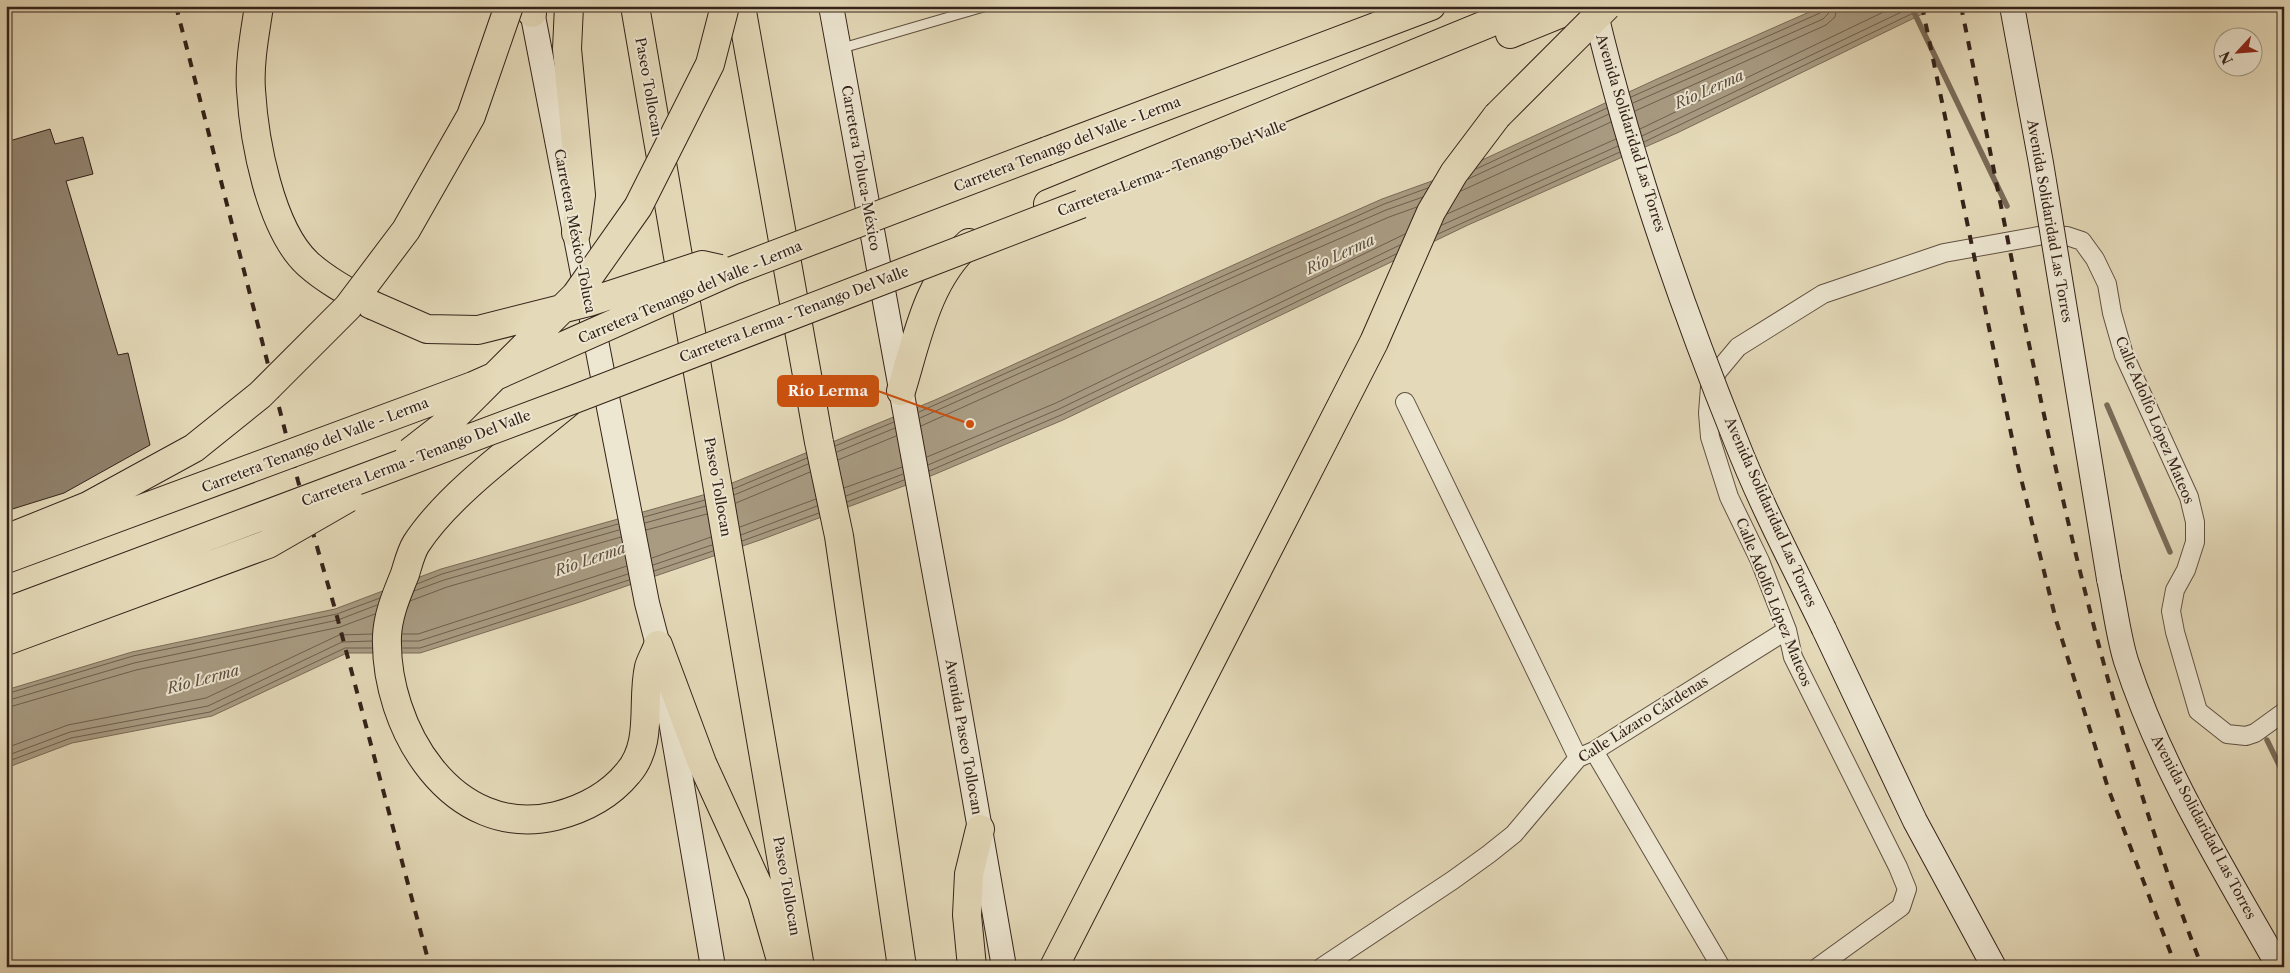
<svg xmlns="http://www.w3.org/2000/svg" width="2290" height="973" font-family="'Libre Caslon Text',serif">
	<rect width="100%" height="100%" fill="#e4d9b8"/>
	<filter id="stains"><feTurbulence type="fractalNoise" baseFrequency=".004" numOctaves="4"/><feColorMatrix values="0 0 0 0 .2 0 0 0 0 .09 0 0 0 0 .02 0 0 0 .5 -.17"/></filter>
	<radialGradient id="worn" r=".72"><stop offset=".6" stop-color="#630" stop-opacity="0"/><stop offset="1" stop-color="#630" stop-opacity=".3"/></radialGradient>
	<path fill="#a89b82" stroke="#7a6b58" d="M1823,6H1939L1677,133L1468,225L1063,420L933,475L763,539L577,603L420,653H347L212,716L72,743L6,768V690L132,652L335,609L441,569L703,495L935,400L1271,248L1382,199L1454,173L1657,79Z"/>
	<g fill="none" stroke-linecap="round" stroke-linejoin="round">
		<path stroke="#6e5e4e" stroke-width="1" d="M1631,97L1820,13L1823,6
			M1633,103L1823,19L1828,14L1830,6
			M1635,111L1826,25L1835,17L1837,6
			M1640,129L1896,6
			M1642,136L1914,6
			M1644,142L1928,6
			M1476,169L1607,108
			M1468,179L1609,114
			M1461,191L1611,122
			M1447,214L1616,139
			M1442,225L1618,146
			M1438,234L1620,152
			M919,412L1384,204L1428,188
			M920,418L1276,258L1386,210L1423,197
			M921,426L1279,265L1389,217L1417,207
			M835,446L894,422
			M837,452L895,428
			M927,457L1056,403L1405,234
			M838,460L896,436
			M928,465L1059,409L1400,245
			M929,471L1061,415L1396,254
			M844,488L902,467
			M733,489L807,458
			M734,495L808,464
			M846,496L903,474
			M847,502L904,480
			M736,503L810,472
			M644,517L705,500
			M645,523L706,506
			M740,527L816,499
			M646,530L707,514
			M741,535L817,506
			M742,541L819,513
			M652,558L711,537
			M653,565L712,545
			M654,571L713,551
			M417,584L442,574L618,524
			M414,591L444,580L619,530
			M410,601L447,587L621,537
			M402,634H418L627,566
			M402,641H419L628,574
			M403,648H420L629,580
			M6,694L133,656L337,614L380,598
			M6,701L134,663L338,620L377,605
			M6,708L136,670L340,627L375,614
			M6,748L68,725L206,698L339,635L372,634
			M6,756L70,732L208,706L342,642L372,641
			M6,762L71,738L210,712L345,648H373"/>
		<path stroke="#7a6b58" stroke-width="5.5" d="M1911,6L2007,206
			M2107,405L2170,552
			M2267,740L2284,775"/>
	</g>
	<path fill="#90816c" stroke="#342219" d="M50,129L55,144L83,137L93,174L66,181L118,355L128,353L150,445L64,493L6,511V142Z"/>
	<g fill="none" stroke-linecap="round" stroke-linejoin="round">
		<g stroke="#605041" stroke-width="11">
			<path id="lane" d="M839,49L987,6"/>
		</g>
		<g stroke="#605041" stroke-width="20">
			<path id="street" d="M1405,402L1578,758
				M1594,751L1721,967
				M1322,967L1453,880L1489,854L1514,834L1578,758L1594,751L1787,630
				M1818,967L1901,907L1907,889L1898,867L1793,657L1787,630L1760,561L1729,497L1710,437L1708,413L1710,387L1718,371L1738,347L1823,294L1944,253L2044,235L2067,236L2082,241L2095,259L2107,284L2112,313L2124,355L2189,497L2195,522V542L2186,570L2175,590L2171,611L2175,632L2198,711L2227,734L2246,736L2255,733L2284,712"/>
		</g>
		<g stroke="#342219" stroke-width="26">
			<path id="secondary" d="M531,6L647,603L658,645L713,967
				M831,6L950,657L1004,967
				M2109,579C2115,606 2118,635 2126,661C2161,769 2223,868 2279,967
				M1824,629L1915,821L1994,967"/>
		</g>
		<g stroke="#342219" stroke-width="30">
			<path id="primary" d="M972,967L967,915L969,874L980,829"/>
		</g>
		<g stroke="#342219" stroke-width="30">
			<path id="highway" d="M259,6C255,33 249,63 251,90C254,140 270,229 308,264C327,281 350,293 372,305
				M529,6L532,13
				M569,6L567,49L581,195L576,233
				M635,6L800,967
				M741,6L819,442L839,536L902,967
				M1510,34L1579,6
				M1047,151L1431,6
				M1048,204L1531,6
				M901,391C917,339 927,281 969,243
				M568,403C520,443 449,493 416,544C411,552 408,564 405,574C397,594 388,614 387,636C384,727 452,841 556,816C583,809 610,795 628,773C654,743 641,702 649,667C651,660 656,652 658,645
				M658,645L702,763L762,894L783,967
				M1054,967L1374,342L1431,212L1454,173L1497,116"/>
		</g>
		<use href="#lane" stroke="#ede6d1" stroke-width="9"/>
		<use href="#street" stroke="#ede6d1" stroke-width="18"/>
		<use href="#secondary" stroke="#ede6d1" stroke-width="24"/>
		<use href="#primary" stroke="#e4d9b8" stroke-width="28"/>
		<use href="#highway" stroke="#e4d9b8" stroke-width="28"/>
		<path stroke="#342219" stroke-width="4" stroke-dasharray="9 9" stroke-linecap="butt" d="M176,6L298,481L335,609L430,967
			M1922,6L2017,462L2056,620L2108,788L2176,967
			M1961,6C2027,329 2082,659 2202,967"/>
		<g stroke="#342219" stroke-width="26" stroke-linecap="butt">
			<path id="secondary-bridge" d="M1594,6C1628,152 1680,302 1736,441C1761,505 1794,567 1824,629
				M2012,6L2041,163L2109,579"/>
		</g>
		<g stroke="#342219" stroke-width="30" stroke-linecap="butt">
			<path id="highway-bridge" d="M1497,116L1607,6
				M372,305L427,329L478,330L589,302L702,265L720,269
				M410,452L451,420L576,295L638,207L710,64L725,6
				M6,539L88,506L194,448L260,395L348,307L406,230L471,116L509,6
				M6,559L473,386L732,271L1047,151
				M6,612L572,400L1081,204
				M6,641L268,544L348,498"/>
		</g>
		<use href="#secondary-bridge" stroke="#ede6d1" stroke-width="24"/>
		<use href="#highway-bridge" stroke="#e4d9b8" stroke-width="28"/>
	</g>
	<g text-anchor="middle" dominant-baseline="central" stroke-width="4" stroke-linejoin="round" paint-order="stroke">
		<g font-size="14" fill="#342219" stroke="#ede6d1">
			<text transform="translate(649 87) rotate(80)">Paseo Tollocan</text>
			<text transform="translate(1631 133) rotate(73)">Avenida Solidaridad Las Torres</text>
			<text transform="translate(1067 144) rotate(-21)">Carretera Tenango del Valle - Lerma</text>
			<text transform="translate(861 168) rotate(80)">Carretera Toluca-México</text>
			<text transform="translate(1172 168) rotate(-21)">Carretera Lerma - Tenango Del Valle</text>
			<text transform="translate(2050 221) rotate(80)">Avenida Solidaridad Las Torres</text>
			<text transform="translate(575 231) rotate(79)">Carretera México-Toluca</text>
			<text transform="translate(690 292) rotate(-23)">Carretera Tenango del Valle - Lerma</text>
			<text transform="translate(794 314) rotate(-21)">Carretera Lerma - Tenango Del Valle</text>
			<text transform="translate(2155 420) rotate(67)">Calle Adolfo López Mateos</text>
			<text transform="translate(315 445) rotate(-21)">Carretera Tenango del Valle - Lerma</text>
			<text transform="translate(416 458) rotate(-21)">Carretera Lerma - Tenango Del Valle</text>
			<text transform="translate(718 487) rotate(80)">Paseo Tollocan</text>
			<text transform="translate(1771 512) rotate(66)">Avenida Solidaridad Las Torres</text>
			<text transform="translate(1774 602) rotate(68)">Calle Adolfo López Mateos</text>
			<text transform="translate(1643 719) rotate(-32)">Calle Lázaro Cárdenas</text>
			<text transform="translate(964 737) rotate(80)">Avenida Paseo Tollocan</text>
			<text transform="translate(2204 827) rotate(62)">Avenida Solidaridad Las Torres</text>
			<text transform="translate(787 886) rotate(80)">Paseo Tollocan</text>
		</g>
		<g font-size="15" font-style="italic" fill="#5d4c3e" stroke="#ede6d1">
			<text transform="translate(1709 89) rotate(-24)">Río Lerma</text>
			<text transform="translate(1340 254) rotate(-25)">Río Lerma</text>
			<text transform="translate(590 559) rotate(-19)">Río Lerma</text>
			<text transform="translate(203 679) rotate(-15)">Río Lerma</text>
		</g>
	</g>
	<path fill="none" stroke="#cd510e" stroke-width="2" d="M970 424L878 391"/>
	<circle fill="#cd510e" stroke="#ede6d1" stroke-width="2" cx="970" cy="424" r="5"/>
	<rect fill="#cd510e" stroke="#cd510e" stroke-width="2" x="778" y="376" width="100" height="30" rx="5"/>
	<g font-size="15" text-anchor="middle" font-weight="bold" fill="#fff">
		<text x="828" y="396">Río Lerma</text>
	</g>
	<rect width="2290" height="973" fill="none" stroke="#e4d9b8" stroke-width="25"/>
	<rect x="8" y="8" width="2275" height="958" fill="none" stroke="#342219" stroke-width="2.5"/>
	<rect x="12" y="12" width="2265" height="948" fill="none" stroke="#342219"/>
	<g transform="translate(2238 52) rotate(244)"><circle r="24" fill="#ede6d1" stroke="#a39887"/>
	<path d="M0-4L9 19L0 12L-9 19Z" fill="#8f2418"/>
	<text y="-8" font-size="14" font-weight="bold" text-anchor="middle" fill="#342219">N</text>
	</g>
	<rect width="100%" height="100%" filter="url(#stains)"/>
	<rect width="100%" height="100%" fill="url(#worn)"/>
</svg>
